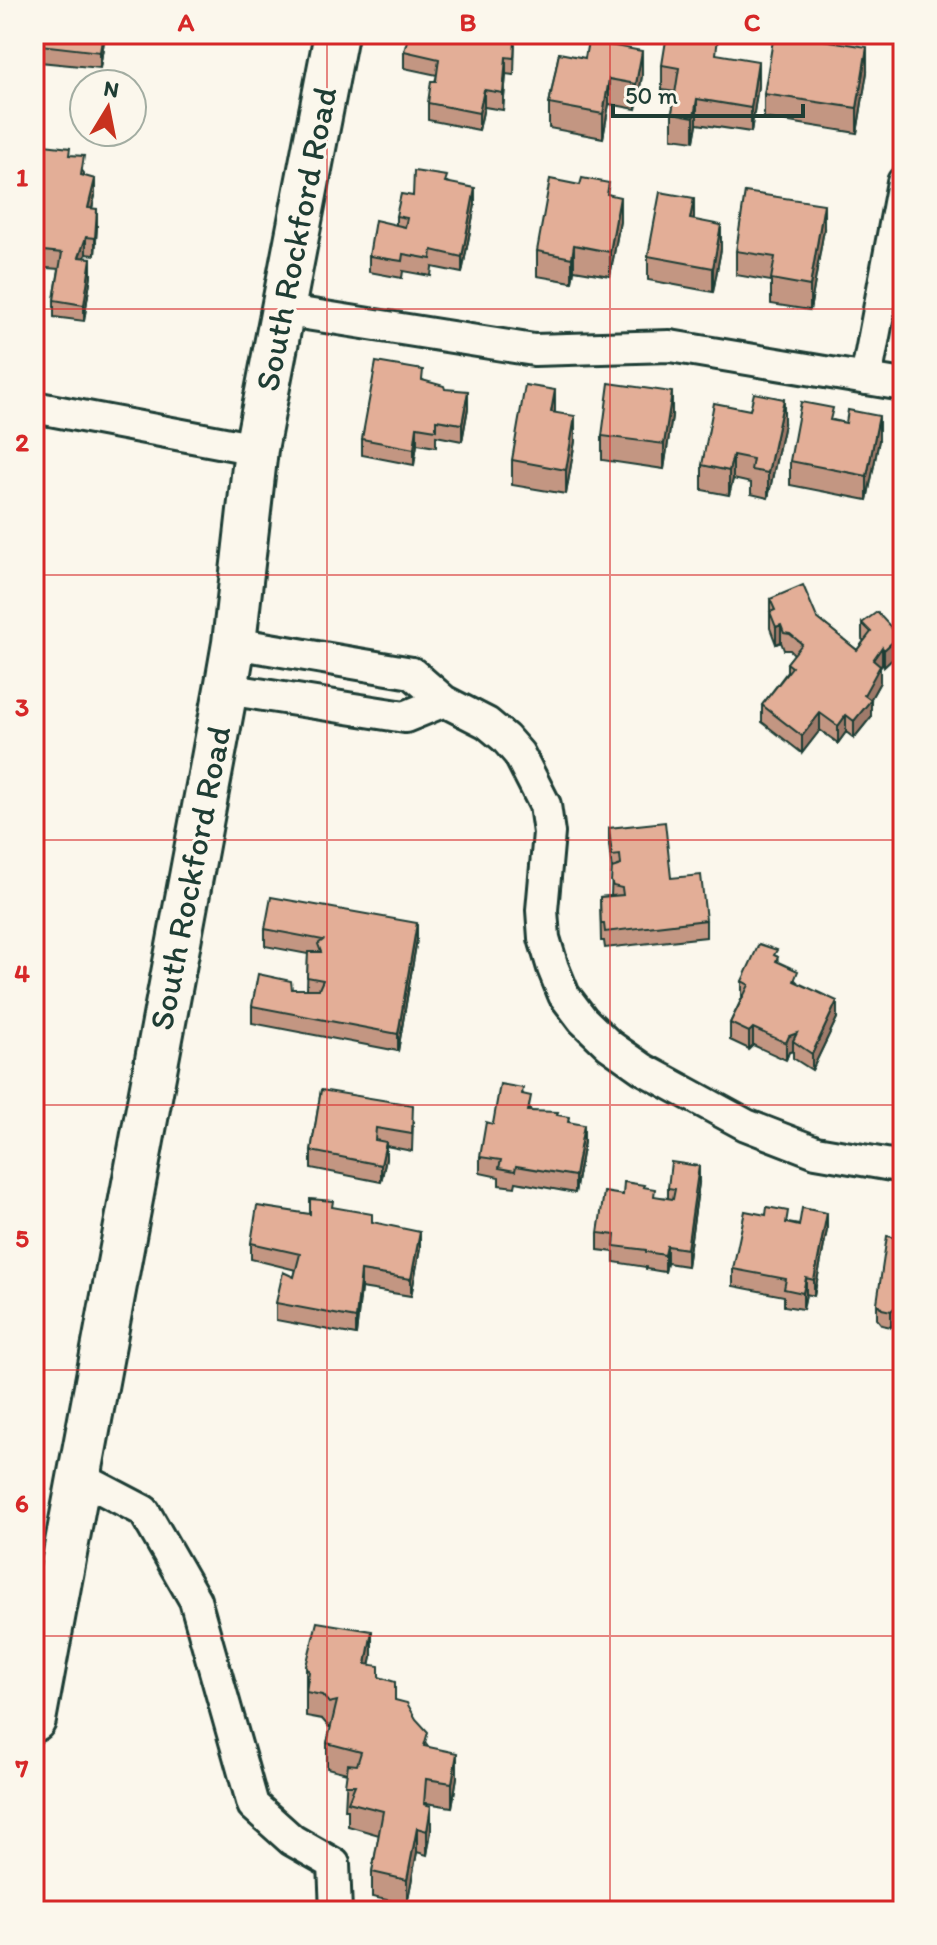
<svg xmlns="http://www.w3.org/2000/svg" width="937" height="1945" font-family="Itim,sans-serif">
	<rect width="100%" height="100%" fill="#fbf7ec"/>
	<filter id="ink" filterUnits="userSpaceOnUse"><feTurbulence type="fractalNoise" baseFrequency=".0125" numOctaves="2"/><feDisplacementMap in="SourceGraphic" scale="16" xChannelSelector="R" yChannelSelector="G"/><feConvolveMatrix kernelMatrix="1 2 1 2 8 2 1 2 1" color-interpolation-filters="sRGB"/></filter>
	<g filter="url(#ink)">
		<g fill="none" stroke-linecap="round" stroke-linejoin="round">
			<g stroke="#1f3d34" stroke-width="36">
				<path id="street" d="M281,310L534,350L670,346L903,385
					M866,379L903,182
					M34,407L256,449
					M234,643L412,673L444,701L487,723L505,738L519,754L545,805L549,833L542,910L544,938L553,968L564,995L583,1020L609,1045L643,1069L746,1125L816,1152L903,1167
					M226,689L405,717L444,701
					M79,1477L144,1511L195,1600L253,1805L292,1840L334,1864L336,1911"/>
			</g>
			<g stroke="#1f3d34" stroke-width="48">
				<path id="secondary" d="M34,1720L226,689L234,643L256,449L336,34"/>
			</g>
			<use href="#street" stroke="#fbf7ec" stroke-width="30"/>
			<use href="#secondary" stroke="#fbf7ec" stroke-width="42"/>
		</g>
		<path fill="#c39682" stroke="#1f3d34" stroke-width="2" d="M42,34H105L100,68L40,62V45Z
			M515,39L514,75L506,74L503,110L484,107L479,130L428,120V103L437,75L404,68V51Z
			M559,53L642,76L636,109L609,104L603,138L549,128V104Z
			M718,55L758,86L751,132L697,124L694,141L672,138V113L676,92L662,90V65Z
			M867,72L857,133L764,118V94Z
			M70,155L84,173V176L95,196L92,208L97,226L95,255L86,254L85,257L91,275L84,321L54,317V300L59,269L34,267V165H40Z
			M447,182L475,205L462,273L432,267L431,276L403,271L402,278L369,272V256L396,225V216L413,196Z
			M609,195L620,221L610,276L574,270L572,282L537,276V251Z
			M694,219L721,249L713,292L648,280V256Z
			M824,229L810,310L771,304V281L736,275V251Z
			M423,380L468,408L462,441L436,436V447L417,444L414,465L362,455V439Z
			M555,413L575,441L566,494L512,485V460Z
			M672,416L664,469L602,460V436Z
			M833,420L846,423L879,440L867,500L790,485V461Z
			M903,422V494L893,492V468Z
			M784,424L768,498L751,494V483L733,479L729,495L702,490V465Z
			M770,599L817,618L857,650L864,641L862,639V623L899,653L884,667L882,664L880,668V682L870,700L871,717L854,738L846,732L838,743L820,730L802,753L762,722V705L787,672V663L794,654L790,650H784L781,642L776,644L770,628Z
			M609,828L671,878L706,920V937L605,948L604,941H601L600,897L611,896L612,870L609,845Z
			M265,929L417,939L398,1051L252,1023V1006L292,989H307L308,954L265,946Z
			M777,957L778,962L798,983L837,1018L812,1070L793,1058V1051L789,1052L786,1060L753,1045L749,1049L730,1040V1023L742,998V981Z
			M321,1090L413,1122L412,1151L386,1146V1159L381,1182L311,1168V1151Z
			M523,1094L531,1111L558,1115L569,1122L584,1142L575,1193L516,1182L515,1187L499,1185V1177L480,1173V1157L493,1124Z
			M699,1183L687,1266L667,1263L665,1272L646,1269V1267L614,1262V1252L598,1250V1233L623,1195L643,1187L655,1197L668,1198V1188Z
			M333,1208L372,1222L420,1249L411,1296L361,1288L356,1335L276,1320V1303L294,1277L296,1270L251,1259V1243L310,1214Z
			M788,1223L827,1230L814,1296L806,1294L803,1309L784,1306V1296L733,1286V1269Z
			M903,1239V1322L898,1321L891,1327L882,1325L877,1319V1303Z
			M372,1656L370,1665L428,1746L457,1777L452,1807L426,1803L431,1831L427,1855L417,1852L407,1904L372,1897V1872L379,1835L348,1826V1810H345L347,1773L327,1768V1743L331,1727H329L322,1719L306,1716V1666Z"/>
		<path fill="#9f7a6a" stroke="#1f3d34" stroke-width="2" d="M103,34H105L100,68V52Z
			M867,47V72L857,133V108Z
			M642,51V76L636,109V84Z
			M506,57V74L503,110V93Z
			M758,61V86L751,132V108Z
			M609,79V104L603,138V114Z
			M484,90V107L479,130V113Z
			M697,99V124L694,141V117Z
			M95,179V196L88,225V208Z
			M475,188V205L462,273V257Z
			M620,197V221L610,276V252Z
			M694,198V222L690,219Z
			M824,204V229L810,310V286Z
			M97,209V226L95,255V238Z
			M721,225V249L713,292V268Z
			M86,237V254L79,273V257Z
			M574,245V270L572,282V258Z
			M91,258V275L84,321V305Z
			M555,390V415L551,412Z
			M468,391V408L462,441V424Z
			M672,392V416L664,469V444Z
			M784,399V424L768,498V473Z
			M575,416V441L566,494V470Z
			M879,416V440L867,500V476Z
			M417,427V444L414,465V449Z
			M733,455V479L729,495V471Z
			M781,625V642L776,644V627Z
			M899,636V653L884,667V650Z
			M882,647V664L880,668V682L869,702L871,700V717L854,738V721L864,695L873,660Z
			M820,713V730L802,753V736Z
			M846,715V732L838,743V726Z
			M417,923V939L398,1051V1034Z
			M837,1001V1018L812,1070V1054Z
			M753,1028V1045L749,1049V1032Z
			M797,1033L793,1041V1051L789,1052L786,1060V1043L789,1036Z
			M584,1125V1142L575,1193V1176Z
			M386,1142V1159L381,1182V1165Z
			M699,1166V1183L687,1266V1249Z
			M827,1213V1230L814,1296V1280Z
			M420,1232V1249L411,1296V1279Z
			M667,1246V1263L665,1272V1255Z
			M361,1271V1288L356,1335V1318Z
			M806,1278V1294L803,1309V1293Z
			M898,1304V1321L891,1327V1311Z
			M372,1631V1656L366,1689V1664Z
			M457,1753V1777L452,1807V1783Z
			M431,1806V1831L427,1855V1831Z
			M417,1828V1852L407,1904V1880Z"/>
		<path fill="#e3ae97" stroke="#1f3d34" stroke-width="2" d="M42,34H103L100,52L40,45Z
			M409,34H474L515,39L514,58L506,57L503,93L484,90L479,113L428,103L431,81H436L439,59L404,51Z
			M667,34H695L718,38L716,54L758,61L751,108L697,99L694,117L672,113L679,68L662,65Z
			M774,34H786L867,47L857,108L764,94Z
			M588,41L642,51L636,84L609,79L603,114L549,104L559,53L585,58Z
			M44,145L70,148L69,155L84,156L81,175L95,179L88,208L97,209L95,238L86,237L79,257L91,258L84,305L54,300L62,253L34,250L35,193H34V165H40Z
			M414,171L447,176L445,182L475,188L462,257L432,250L431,259L403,254L402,261L369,256L375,220L405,227L407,218L396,216L401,194L413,196Z
			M582,178L609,183L607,194L620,197L610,252L574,245L572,258L537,251L550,179L580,185Z
			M660,192L694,198L690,219L721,225L713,268L648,256Z
			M745,192L824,204L810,286L771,279L775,257L736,251Z
			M376,362L423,370L422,380L444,386L445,389L468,391L462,424L436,420V430L417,427L414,449L362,439Z
			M609,383L672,392L664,444L602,436Z
			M525,385L555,390L551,412L575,416L566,470L512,460Z
			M754,393L784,399L768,473L751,470L753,459L733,455L729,471L702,465L714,403L750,410Z
			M801,402L833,408L830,420L846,423L848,410L879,416L867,476L790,461Z
			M901,422H903V470L893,468Z
			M803,585L817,618L857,650L871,632L862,623L877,612L899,636L884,650L882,647L873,660L880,666L864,695L871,700L854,721L846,715L838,726L820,713L802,736L762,705L792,667L787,663L802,644L790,634L784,633L781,625L776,627L770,612L775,610L770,599Z
			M665,822L671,878L701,875L706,920L605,932L604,924H601L600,897L623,895L622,888L613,886L611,881L612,868L621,865L620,855L612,856L609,828Z
			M271,897L417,923L398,1034L252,1006L258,974L291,981L292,989H319L323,980L307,977L308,952H321L318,944L323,940L265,929Z
			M759,944L777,950L774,955L778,957L776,961L798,971L794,981L837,1001L812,1054L793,1041L797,1033L789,1036L786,1043L753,1028L749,1032L730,1023L749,985L742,981Z
			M500,1084L523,1088L522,1094L531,1096L528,1111L558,1112L557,1115L569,1117L568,1122L584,1125L575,1176L516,1166L515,1171L499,1168L501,1160L480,1157L486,1122L493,1124Z
			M321,1090L413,1105L412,1134L376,1128L375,1140L386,1142L381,1165L311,1151Z
			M671,1162L699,1166L687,1249L667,1246L665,1255L646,1252V1250L614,1246L615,1235L598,1233L604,1192L623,1195L624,1182L644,1185L643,1187L655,1189L654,1196L673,1199L675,1189L668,1188Z
			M310,1199L333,1201L332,1207L372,1214V1222L420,1232L411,1279L361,1271L356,1318L276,1303L283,1272L294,1277L300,1254L251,1243L257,1206L310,1214Z
			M767,1207L788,1211L786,1223L799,1226L802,1208L827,1213L814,1280L806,1278L803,1293L784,1289L786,1279L733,1269L745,1211L766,1215Z
			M887,1236L903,1239V1305L898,1304L891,1311L882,1309L877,1303Z
			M317,1622L372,1631L366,1664L379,1666V1677L395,1682V1700L407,1703L416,1719L428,1732L424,1746L457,1753L452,1783L426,1779L424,1804L431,1806L427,1831L417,1828L407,1880L372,1872L383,1811L348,1802L355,1785H345L348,1764L357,1765L361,1752L327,1743L337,1701L329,1703L322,1695L306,1692L309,1672L306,1666Z"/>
	</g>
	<path fill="none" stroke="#d62828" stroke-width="2" stroke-opacity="0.55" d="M327,34V1911M610,34V1911M34,309H903M34,575H903M34,840H903M34,1105H903M34,1370H903M34,1636H903"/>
	<g text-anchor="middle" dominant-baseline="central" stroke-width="6" stroke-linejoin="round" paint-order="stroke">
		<g font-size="34" fill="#1f3d34" stroke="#fbf7ec">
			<text transform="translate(296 239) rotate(-79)">South Rockford Road</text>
			<text transform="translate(190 878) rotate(-79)">South Rockford Road</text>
		</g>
	</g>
	<rect width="937" height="1945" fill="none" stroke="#fbf7ec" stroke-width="88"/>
	<g transform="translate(108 108) rotate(10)"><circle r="38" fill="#fbf7ec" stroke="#a3ada2" stroke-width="2"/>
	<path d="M0-6L14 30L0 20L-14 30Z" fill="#c8321e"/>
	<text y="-12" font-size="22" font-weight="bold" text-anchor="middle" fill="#1f3d34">N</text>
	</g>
	<path d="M613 104v12h190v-12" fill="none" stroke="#1f3d34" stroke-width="4"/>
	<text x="625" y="104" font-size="24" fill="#1f3d34" stroke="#fbf7ec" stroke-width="6" paint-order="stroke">50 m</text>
	<rect x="44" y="44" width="849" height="1857" fill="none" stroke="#d62828" stroke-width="3"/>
	<g font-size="26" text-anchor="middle" font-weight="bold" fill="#d62828">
		<text x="186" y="31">A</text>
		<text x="468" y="31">B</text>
		<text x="752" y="31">C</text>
		<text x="22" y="186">1</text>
		<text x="22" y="451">2</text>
		<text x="22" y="716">3</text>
		<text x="22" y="982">4</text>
		<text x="22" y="1247">5</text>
		<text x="22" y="1512">6</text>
		<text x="22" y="1777">7</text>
	</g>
</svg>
